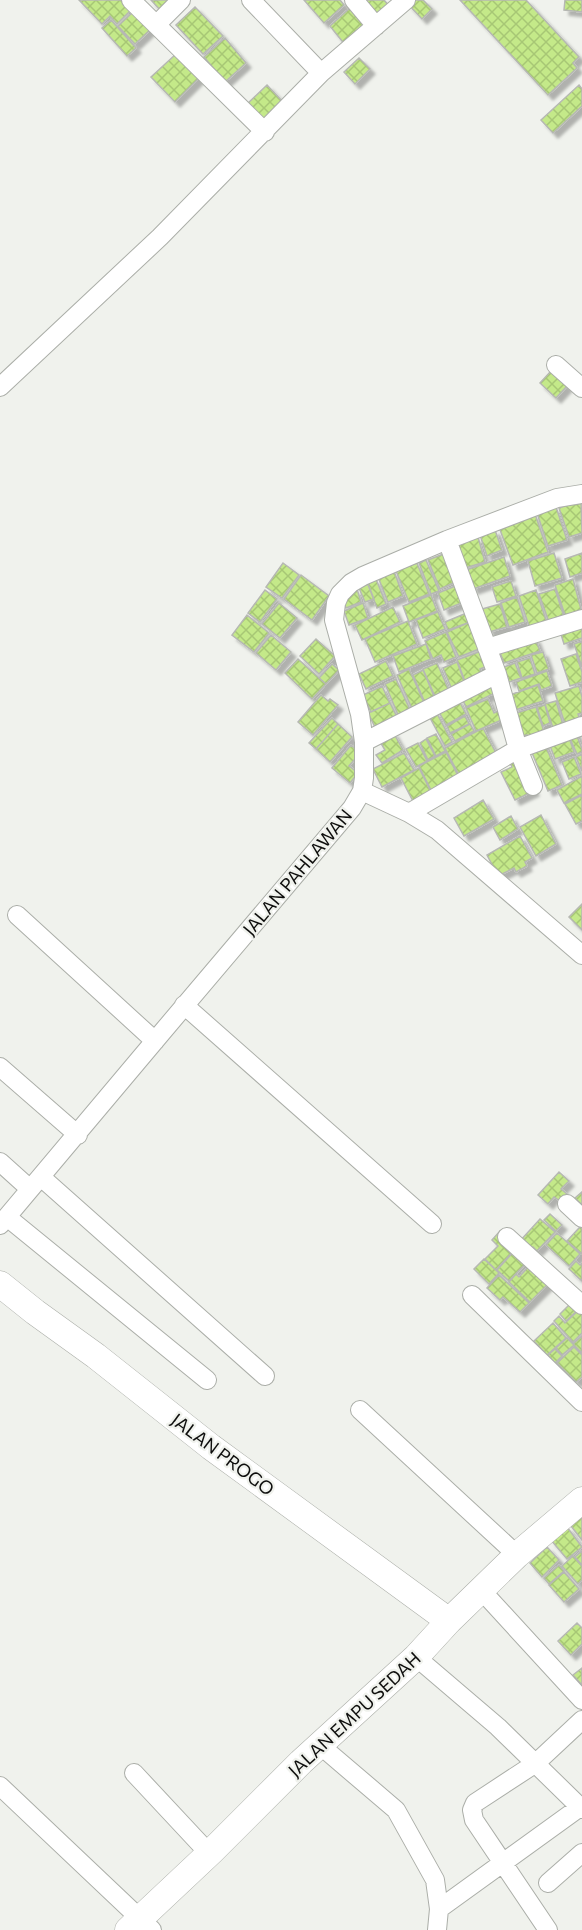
<svg xmlns="http://www.w3.org/2000/svg" width="582" height="1930" font-family="Commissioner,sans-serif">
	<defs>
		<pattern id="building-cross-hatch" width="8" height="8" patternUnits="userSpaceOnUse" patternTransform="scale(1.5)"><rect width="8" height="8" fill="#c4e989"/><path d="M0 0l8 8M0 8l8-8" fill="none" stroke="#a7c775"/></pattern>
		<filter id="shadow"><feDropShadow dx="5" dy="5" stdDeviation="1.5" flood-color="#0004"/></filter>
	</defs>
	<rect width="100%" height="100%" fill="#f0f2ed"/>
	<path fill="url(#building-cross-hatch)" stroke="#b6b8b3" stroke-width="1.5" filter="url(#shadow)" d="M79,0H121L131,10L117,24L110,16L102,24Z
		M151,0H175L162,12Z
		M304,0H340L344,5L324,23Z
		M367,0H384L391,8L378,19L364,2Z
		M413,0H423L432,9L422,19L408,4Z
		M460,0H526L579,57L573,63L577,68L548,95Z
		M565,0H582V12L564,10Z
		M195,7L223,36L203,54L176,25Z
		M350,8L367,29L346,46L330,26Z
		M134,11L151,29L135,44L118,26Z
		M111,20L136,48L127,56L102,28Z
		M225,38L246,63L225,82L204,57Z
		M176,54L199,78L175,102L151,77Z
		M359,58L370,69L355,84L344,72Z
		M267,85L283,102L261,123L245,106Z
		M579,85L582,89V106L553,133L541,120Z
		M551,371L567,386L556,398L540,383Z
		M581,501L582,533L569,537L559,508Z
		M556,507L567,540L548,546L537,513Z
		M535,514L548,552L513,565L499,527Z
		M495,530L502,550L487,556L480,535Z
		M478,537L485,562L465,568L458,543Z
		M446,553L458,581L440,589L428,560Z
		M554,553L562,578L535,586L528,561Z
		M582,553V573L570,577L565,559Z
		M504,557L510,576L473,589L466,570Z
		M426,560L439,591L431,594L419,563Z
		M283,563L299,575L282,598L266,587Z
		M417,563L429,594L409,602L396,571Z
		M394,571L403,596L388,602L378,577Z
		M301,575L329,596L312,620L284,599Z
		M376,579L386,604L377,608L367,582Z
		M573,579L582,613L566,618L555,585Z
		M511,581L516,596L497,602L492,587Z
		M368,584L374,599L365,602L359,588Z
		M458,585L464,602L444,610L438,593Z
		M357,589L361,602L346,608L341,595Z
		M555,589L565,620L550,625L539,594Z
		M265,590L277,599L260,622L248,613Z
		M536,590L547,623L530,629L519,596Z
		M431,595L437,611L409,622L403,606Z
		M517,597L525,622L509,627L501,603Z
		M279,603L297,618L280,638L262,624Z
		M363,603L368,618L349,625L344,611Z
		M500,604L507,627L489,632L482,609Z
		M393,607L400,622L362,640L355,625Z
		M438,612L445,629L423,638L416,620Z
		M469,612L473,621L448,630L445,622Z
		M247,615L269,633L254,652L232,635Z
		M408,621L417,644L375,662L365,639Z
		M470,622L479,649L459,657L447,632Z
		M582,624V638L564,644L560,631Z
		M446,632L456,657L444,662L441,655L433,659L425,641Z
		M271,635L291,652L276,670L256,653Z
		M535,638L540,651L504,663L499,650Z
		M316,639L335,656L319,674L300,656Z
		M582,641V667L574,644Z
		M426,644L431,659L399,672L393,656Z
		M484,650L490,665L480,669L483,678L466,684L457,660Z
		M543,652L549,669L537,673L531,655Z
		M576,654L582,672V682L570,686L561,659Z
		M530,658L535,674L522,678L517,662Z
		M298,659L326,684L312,699L285,673Z
		M386,661L393,676L366,689L359,674Z
		M457,662L466,686L453,692L443,668Z
		M437,663L451,695L437,701L423,669Z
		M515,663L521,678L509,682L504,667Z
		M332,664L339,670L326,684L319,678Z
		M409,669L426,707L414,713L397,675Z
		M423,670L436,701L426,705L413,675Z
		M547,671L552,686L541,690L539,684L519,691L516,682Z
		M396,679L411,712L399,717L385,684Z
		M490,682L495,693L466,707L461,696Z
		M538,685L543,701L515,710L510,695Z
		M382,686L390,703L371,712L363,695Z
		M579,686L582,697V713L578,714L581,723L566,727L555,693Z
		M321,695L328,701L330,699L338,705L313,735L298,722Z
		M458,699L466,714L446,725L438,710Z
		M488,699L494,713L500,710L504,719L476,731L466,708Z
		M556,701L564,728L554,731L545,704Z
		M390,703L399,721L377,731L368,713Z
		M545,705L550,723L543,726L537,707Z
		M536,707L545,735L529,740L527,735L523,736L516,713Z
		M435,710L452,742L445,746L428,714Z
		M465,716L469,724L450,733L447,726Z
		M332,718L338,724L316,749L309,743Z
		M338,724L352,737L330,762L316,749Z
		M470,724L474,731L455,741L451,734Z
		M483,728L498,757L460,777L445,748Z
		M575,731L582,749V752L577,754L568,734Z
		M393,732L403,750L382,763L376,755L385,750L379,740Z
		M436,734L445,751L436,756L427,738Z
		M568,735L574,752L555,759L549,743Z
		M426,739L435,756L428,760L420,743Z
		M544,742L562,785L548,791L530,748Z
		M418,743L427,761L416,767L406,749Z
		M351,745L360,753L349,766L358,773L350,783L332,768Z
		M446,752L460,780L433,794L419,766Z
		M404,753L414,770L382,787L373,769Z
		M582,754V771L576,757Z
		M518,757L534,791L515,800L501,772L512,767L509,761Z
		M574,757L581,774L569,779L562,762Z
		M419,768L433,796L415,805L401,778Z
		M582,776V794L564,803L557,790Z
		M582,795V821L576,824L565,804Z
		M483,800L494,819L464,836L454,818Z
		M541,815L556,844L536,856L520,827Z
		M511,816L518,829L500,840L493,827Z
		M520,836L532,858L525,862L527,866L516,872L514,868L498,876L487,855Z
		M582,904V930L569,917Z
		M559,1172L569,1181L561,1189L567,1194L560,1201L554,1197L548,1204L538,1195Z
		M582,1192V1205L575,1198Z
		M550,1214L562,1225L556,1231L544,1220Z
		M540,1219L555,1232L537,1251L533,1247L530,1250L520,1241Z
		M580,1227L582,1228V1254L567,1241Z
		M500,1231L517,1247L496,1270L485,1259L498,1246L492,1240Z
		M557,1233L580,1254L569,1266L546,1245Z
		M517,1248L529,1260L509,1281L497,1270Z
		M484,1259L499,1273L489,1284L474,1269Z
		M576,1261L580,1265L582,1263V1281L569,1269Z
		M533,1262L552,1280L530,1302L509,1282L516,1274L519,1277Z
		M499,1275L529,1303L520,1312L503,1297L500,1300L487,1288Z
		M574,1300L581,1307L566,1321L560,1314Z
		M582,1307V1333L573,1342L554,1321L559,1316L565,1323Z
		M553,1323L566,1338L547,1355L534,1341Z
		M582,1336V1353L573,1344Z
		M567,1338L574,1345L562,1355L556,1348Z
		M574,1347L582,1355V1377L576,1382L557,1363Z
		M555,1349L562,1356L555,1363L548,1355Z
		M582,1516V1540L571,1526Z
		M567,1527L582,1547L567,1559L551,1540Z
		M547,1547L559,1560L542,1577L530,1563Z
		M582,1551V1565L575,1557Z
		M573,1556L582,1566V1580L578,1584L562,1566Z
		M559,1565L564,1571L549,1584L544,1578Z
		M564,1572L579,1589L564,1602L549,1585Z
		M577,1623L582,1628V1644L571,1655L558,1641Z
		M582,1668V1685L573,1675Z"/>
	<g fill="none" stroke-linecap="round" stroke-linejoin="round">
		<g stroke="#abaea8" stroke-width="20">
			<path id="street" d="M131,0L265,132
				M251,0L321,73
				M354,0L376,26
				M156,25L181,0
				M556,365L582,388
				M0,387L160,237L321,73L406,0
				M447,540L497,674L518,749L533,786
				M487,648L582,619
				M364,742L497,674
				M362,791L409,813L437,830L582,955
				M409,813L518,749L582,726
				M17,915L155,1041
				M184,1005L432,1224
				M0,1067L78,1135
				M0,1162L30,1189
				M41,1177L265,1376
				M567,1204L582,1218
				M7,1217L207,1380
				M0,1225C117,1086 234,946 352,808L362,791L364,778V742L360,714L334,620L336,603L340,594L351,583L363,576L447,540L557,498L582,494
				M507,1237L582,1305
				M472,1295L582,1402
				M360,1410L517,1555
				M482,1591L582,1700
				M416,1657L498,1727L582,1809
				M321,1746L396,1810L435,1880L439,1909L437,1930
				M134,1773L204,1848L211,1852
				M0,1786L152,1930
				M548,1883L582,1853
				M439,1909L580,1807
				M548,1930L474,1820L472,1810L475,1803L536,1763L582,1720"/>
		</g>
		<g stroke="#abaea8" stroke-width="27">
			<path id="secondary" d="M0,1284L35,1312L96,1356L211,1447L449,1621
				M128,1930L211,1852L301,1762L416,1657L449,1621L517,1555L582,1500"/>
		</g>
		<use href="#street" stroke="#fff" stroke-width="18"/>
		<use href="#secondary" stroke="#fff" stroke-width="26"/>
	</g>
	<g text-anchor="middle" dominant-baseline="central" stroke-width="4.5" stroke-linejoin="round" paint-order="stroke">
		<g font-size="18" fill="#0e0e0d" stroke="#f0f2ed">
			<text transform="translate(297 872) rotate(-50)">JALAN PAHLAWAN</text>
			<text transform="translate(223 1454) rotate(37)">JALAN PROGO</text>
			<text transform="translate(354 1714) rotate(-43)">JALAN EMPU SEDAH</text>
		</g>
	</g>
</svg>
